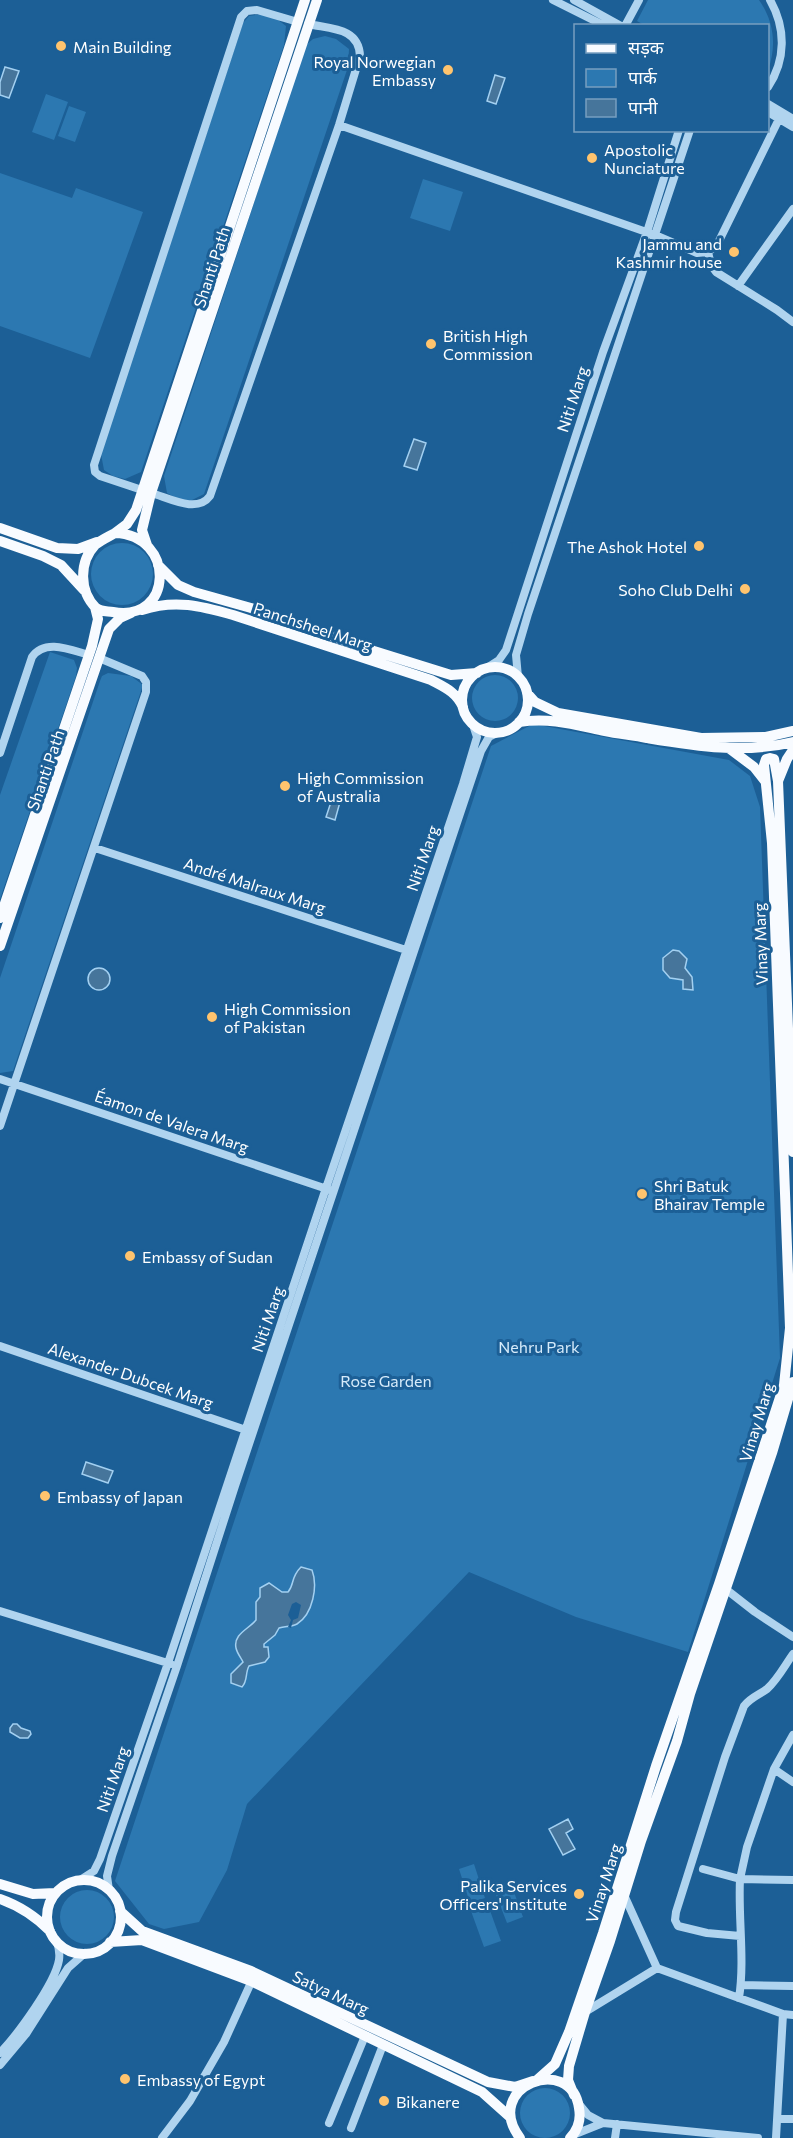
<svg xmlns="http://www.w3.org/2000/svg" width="793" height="2138" font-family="Commissioner,'Noto Sans Devanagari',sans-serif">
	<rect width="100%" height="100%" fill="#1c5f96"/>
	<path fill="#2c78b1" d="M648,0H759C774,21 777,46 768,70V26L644,25L637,21Z
		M262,14L273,16L286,26L284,45L141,472L125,479L113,476L104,470L101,454L243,23L249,16Z
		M325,36L336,39L349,49L348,67L204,494L188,502L176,498L167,493L164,476L306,45L313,39Z
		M46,94L68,102L54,140L32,132Z
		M69,106L86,112L75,142L58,136Z
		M0,173L72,198L76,188L143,212L90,358L0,326Z
		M423,179L463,192L450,231L410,218Z
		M91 574a31 31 0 1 1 62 0a31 31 0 1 1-62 0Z
		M50,652L74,660L77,668L76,676L0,899V795Z
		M108,673L131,676L143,685L13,1071L0,1073V978L100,681L102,676Z
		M472 698a23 23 0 1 1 46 0a23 23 0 1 1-46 0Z
		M533,724L729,760L750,776L760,807L780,1358L688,1652L576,1617L469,1572L247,1804L227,1870L199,1922L164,1929L149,1924L115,1881L491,746Z
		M474,1864L485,1898L470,1903L459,1869Z
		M510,1881L523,1917L507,1923L493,1887Z
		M60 1917a27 27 0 1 1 54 0a27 27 0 1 1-54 0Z
		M488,1905L501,1941L484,1947L471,1911Z
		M520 2113a25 25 0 1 1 50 0a25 25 0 1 1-50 0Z"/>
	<path fill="#46759b" stroke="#a3d0f1" stroke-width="1.5" d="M5,67L19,71L9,98L0,95V82Z
		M495,75L505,78L496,104L487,101Z
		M414,439L426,443L417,470L404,466Z
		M332,799L340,802L335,820L326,817Z
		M673,950L679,951L687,959L685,968L692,977L693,990L683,989V980L670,978L663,970V958Z
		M88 979a11 11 0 1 1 22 0a11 11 0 1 1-22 0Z
		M86,1462L113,1471L108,1483L82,1474Z
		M301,1567L312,1570C318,1586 313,1614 297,1624C292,1627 285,1626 279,1628L275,1635L264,1644V1647H268L269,1657L265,1662L249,1666C245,1673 248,1681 242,1687L231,1683V1674L243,1662C241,1658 237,1653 236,1648C233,1634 249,1629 256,1620V1602L260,1597V1588L269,1583L282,1592H288C295,1584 290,1578 301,1567Z
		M13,1724H17L21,1728L30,1731L31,1734L28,1738H20L10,1732V1728Z
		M568,1819L573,1829L566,1833L575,1849L563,1855L549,1829Z"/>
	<path fill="#1c5f96" d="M296,1602L301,1605L298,1618L293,1620L291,1628L288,1627L291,1620L288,1615L292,1604Z"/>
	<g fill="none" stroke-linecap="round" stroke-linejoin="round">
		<path stroke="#b0d4ef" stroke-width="8" d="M553,0L605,26
			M574,0L621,26
			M625,26L639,0
			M768,87C786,60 786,28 770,0
			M768,104L793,119
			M768,112L793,127
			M339,125L655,235L697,253L708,252L717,245L779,119
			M708,252L711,265L716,272L777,310L793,322
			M738,286L793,209
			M142,490L100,476L95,472L94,465L241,17L247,11L257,10L298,22
			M151,493C169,498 197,514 210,496L339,125L360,56C359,27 330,29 308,24
			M485,669L499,660L506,650L603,352L647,232L679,130
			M518,677L516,655L528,614L690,130
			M0,753L32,657C45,638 71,650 89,655
			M95,848L406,950
			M0,1079L330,1190
			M0,1126L146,692V682L142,676L99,658
			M0,1346L249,1431
			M723,1587L755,1612L793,1637
			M0,1611L171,1664
			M774,1769L793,1735
			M793,1782L774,1769L747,1847L740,1879L793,1880
			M703,1869L740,1879C738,1918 745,1960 739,1998
			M80,1880L94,1871L100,1859L168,1663L326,1188L463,784L477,737L473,725
			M109,1890L107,1876L112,1856L177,1666L235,1486L481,751L489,737L497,733
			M740,1936L707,1933L678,1926L675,1920L676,1912L725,1757L744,1706C751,1697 759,1695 767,1689C778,1679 785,1665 793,1654
			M657,1968L739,1998L783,2014L793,2015
			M741,1985L793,1986
			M585,2012L657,1968L624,1895
			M0,2053C17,2035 55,1984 59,1960C60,1953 59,1948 57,1942
			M0,2065L26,2034L68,1968L85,1953
			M579,2104L588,2115L603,2123L758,2138
			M778,2119H793
			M329,2123L365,2036
			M351,2128L383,2045
			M573,2135L603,2123
			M162,2138L190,2101L224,2042L254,1976
			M615,2138L617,2124
			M776,2138L783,2014"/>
		<path stroke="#f8fbff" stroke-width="10" d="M0,528L57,548L78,549L97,542
			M115,533L127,524L136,510L305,0
			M115,533C176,535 174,623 113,612C107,611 101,612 96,608C79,591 79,562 95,545C101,540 108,537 115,533Z
			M0,541L43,556L61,565L84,590
			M147,545L142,530L151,493L317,0
			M158,565L178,585L194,592L251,608L374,651L451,675L477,673
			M142,610C175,599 201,606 233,615L431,680C446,688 456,692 463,707
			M462 700a33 33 0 1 1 66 0a33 33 0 1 1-66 0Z
			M527,693L535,702L558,713L701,738L766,737L793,731
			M519,722C550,717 576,725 605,731C619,734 633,735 647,738C696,746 744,754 793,742
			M730,749L754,767L765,781
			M793,750L787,759L778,781L793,1152
			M0,918L92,646L98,619L95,607
			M0,946L109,629L120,618L131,613
			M47 1917a37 37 0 1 1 74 0a37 37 0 1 1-74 0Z
			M0,1884L33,1894L55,1893
			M0,1899C20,1906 35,1916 50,1931
			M120,1911L142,1931L251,1971L488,2082L515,2087L533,2081
			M110,1942L142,1940L251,1981L482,2092L510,2117
			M537,2080L555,2064L569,2032L603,1933L656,1766L719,1584L784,1385L790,1328L772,843L764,765L766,759L770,758L774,759L778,781
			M574,2095L568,2080L569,2066L585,2012L610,1941L641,1841L677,1741L690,1694L772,1453L793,1382
			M520,2138C481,2086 571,2053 579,2108C581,2119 578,2130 570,2138"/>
	</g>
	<g fill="#ffc46e" stroke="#1c5f96" stroke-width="2">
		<circle cx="61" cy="46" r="6"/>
		<circle cx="448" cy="70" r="6"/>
		<circle cx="592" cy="158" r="6"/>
		<circle cx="734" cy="252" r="6"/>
		<circle cx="431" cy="344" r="6"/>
		<circle cx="699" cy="546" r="6"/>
		<circle cx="745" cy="589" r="6"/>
		<circle cx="285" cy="786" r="6"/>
		<circle cx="212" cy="1017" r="6"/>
		<circle cx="642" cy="1194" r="6"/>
		<circle cx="130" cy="1256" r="6"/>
		<circle cx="45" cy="1496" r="6"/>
		<circle cx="579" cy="1894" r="6"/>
		<circle cx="125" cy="2079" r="6"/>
		<circle cx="384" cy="2101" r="6"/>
	</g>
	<g text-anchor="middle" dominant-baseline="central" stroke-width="6" stroke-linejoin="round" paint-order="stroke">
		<g font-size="16" fill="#fff" stroke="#1c5f96" text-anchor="start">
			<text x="73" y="46">Main Building</text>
			<text x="436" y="61" text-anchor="end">Royal Norwegian<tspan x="436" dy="18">Embassy</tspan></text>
			<text x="604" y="149">Apostolic<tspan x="604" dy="18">Nunciature</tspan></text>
			<text x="722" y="243" text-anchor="end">Jammu and<tspan x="722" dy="18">Kashmir house</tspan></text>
			<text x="443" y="335">British High<tspan x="443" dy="18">Commission</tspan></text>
			<text x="687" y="546" text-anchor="end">The Ashok Hotel</text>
			<text x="733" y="589" text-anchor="end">Soho Club Delhi</text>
			<text x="297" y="777">High Commission<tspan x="297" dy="18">of Australia</tspan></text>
			<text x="224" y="1008">High Commission<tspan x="224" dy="18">of Pakistan</tspan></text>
			<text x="654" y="1185">Shri Batuk<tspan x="654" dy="18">Bhairav Temple</tspan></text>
			<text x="142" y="1256">Embassy of Sudan</text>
			<text x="57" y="1496">Embassy of Japan</text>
			<text x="567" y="1885" text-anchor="end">Palika Services<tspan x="567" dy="18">Officers' Institute</tspan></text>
			<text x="137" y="2079">Embassy of Egypt</text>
			<text x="396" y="2101">Bikanere</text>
		</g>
		<g font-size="16" fill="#fff" stroke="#1c5f96">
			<text transform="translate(211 267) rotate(-72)">Shanti Path</text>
			<text transform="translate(572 399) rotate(-72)">Niti Marg</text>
			<text transform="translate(313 626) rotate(18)">Panchsheel Marg</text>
			<text transform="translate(45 770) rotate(-71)">Shanti Path</text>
			<text transform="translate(422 858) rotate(-71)">Niti Marg</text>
			<text transform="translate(255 885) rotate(18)">André Malraux Marg</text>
			<text transform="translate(760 944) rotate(-92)">Vinay Marg</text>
			<text transform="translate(172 1121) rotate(19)">Éamon de Valera Marg</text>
			<text transform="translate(267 1319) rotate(-71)">Niti Marg</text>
			<text transform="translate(131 1375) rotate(19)">Alexander Dubcek Marg</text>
			<text transform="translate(756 1422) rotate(-73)">Vinay Marg</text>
			<text transform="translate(112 1779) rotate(-71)">Niti Marg</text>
			<text transform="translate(603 1883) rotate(-72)">Vinay Marg</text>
			<text transform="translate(331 1992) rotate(25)">Satya Marg</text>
		</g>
		<g font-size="16" fill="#d6ebfb" stroke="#1c5f96">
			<text x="539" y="1346">Nehru Park</text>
			<text x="386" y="1380">Rose Garden</text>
		</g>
	</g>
	<rect x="574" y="24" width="195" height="108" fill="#1c5f96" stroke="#779fc0" stroke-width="1.5"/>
	<rect x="586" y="44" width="30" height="9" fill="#f8fbff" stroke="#779fc0" stroke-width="1.5"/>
	<text x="628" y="54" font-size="18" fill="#ffffff">सड़क</text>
	<rect x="586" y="69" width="30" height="18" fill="#2c78b1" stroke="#779fc0" stroke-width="1.5"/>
	<text x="628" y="84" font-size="18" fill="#ffffff">पार्क</text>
	<rect x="586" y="99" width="30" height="18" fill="#46759b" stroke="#779fc0" stroke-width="1.5"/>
	<text x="628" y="114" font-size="18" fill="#ffffff">पानी</text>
</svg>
